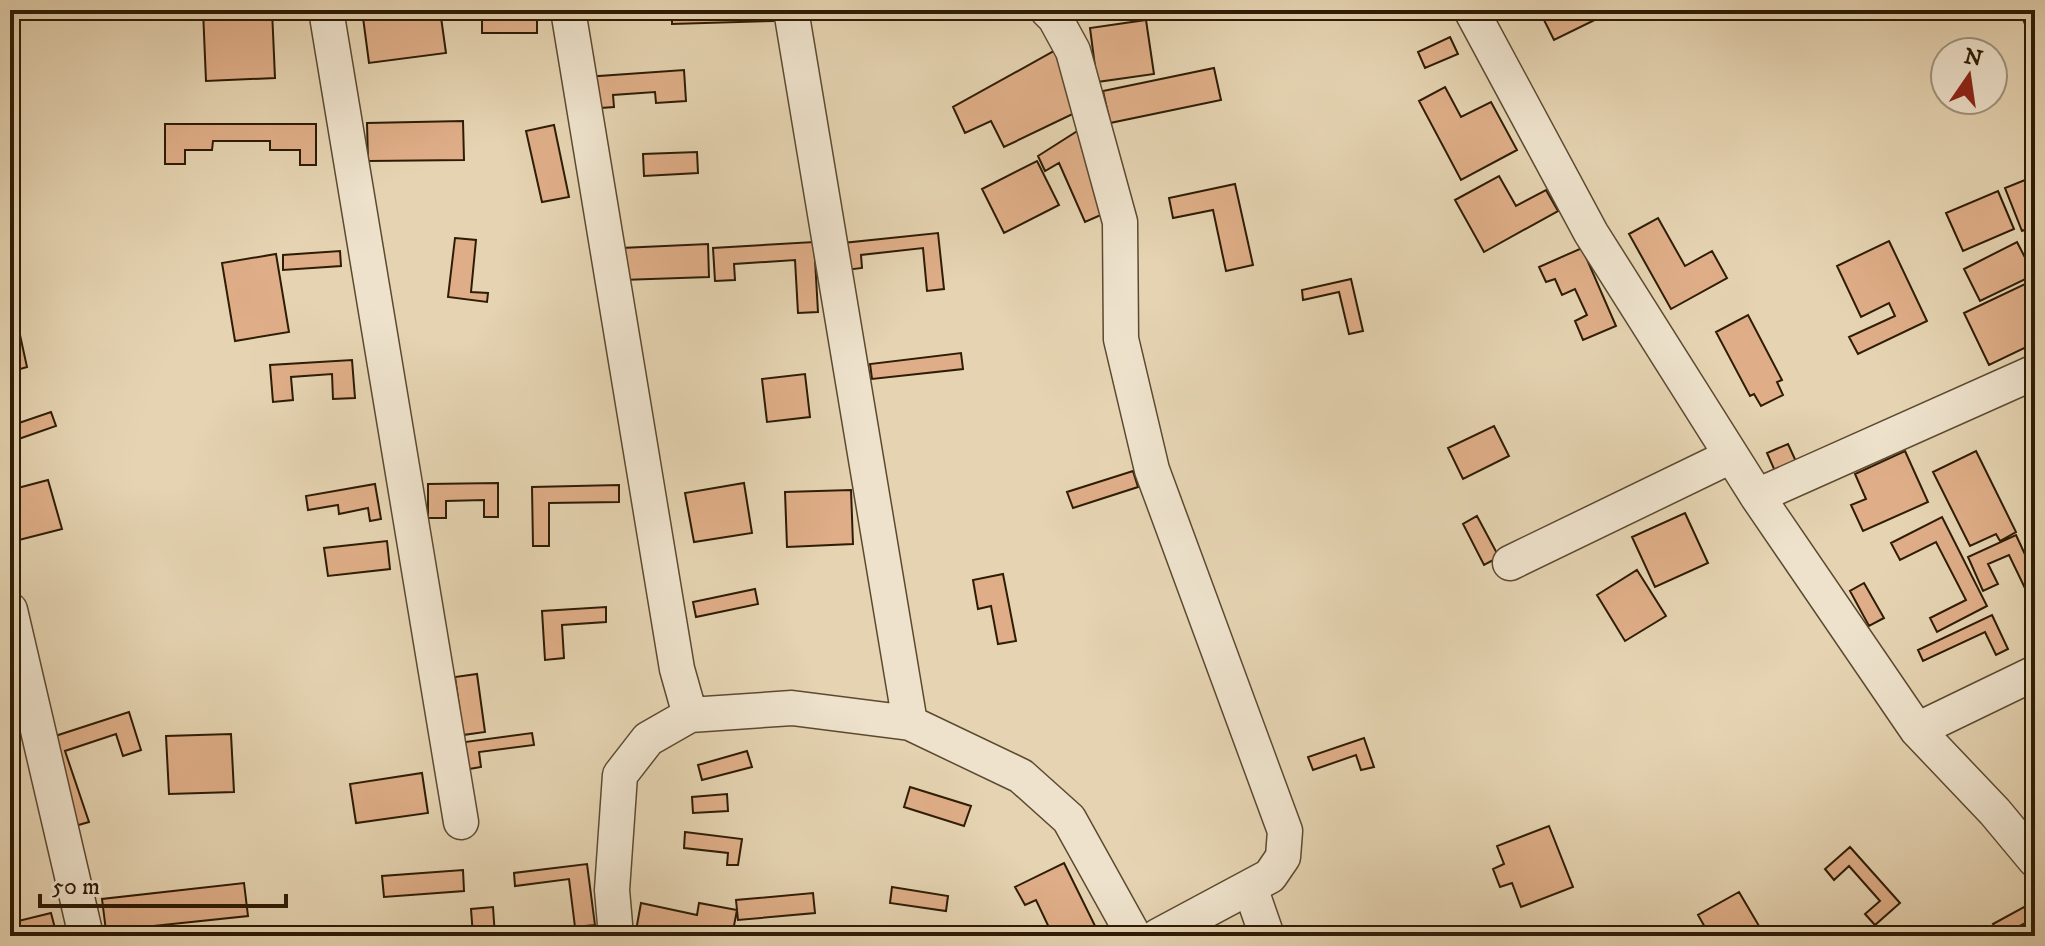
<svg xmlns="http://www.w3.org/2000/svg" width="2045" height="946" font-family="'IM FELL DW Pica',serif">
	<rect width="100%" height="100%" fill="#e5d3b1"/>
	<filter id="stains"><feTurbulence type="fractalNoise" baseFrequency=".0025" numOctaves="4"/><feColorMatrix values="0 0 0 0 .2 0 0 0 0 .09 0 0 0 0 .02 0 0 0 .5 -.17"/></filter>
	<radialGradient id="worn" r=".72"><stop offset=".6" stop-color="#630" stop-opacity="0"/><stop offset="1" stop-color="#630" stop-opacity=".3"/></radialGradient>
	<path fill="#dfae88" stroke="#2e1c05" stroke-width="2" d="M203,10H272L275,78L206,81Z
		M362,10H440L446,53L369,63Z
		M449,10H537V33H482V18H449Z
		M672,10H773V21L672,24Z
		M1539,10H1610L1611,12L1554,40Z
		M2019,10H2035V20L2025,24Z
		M1146,20L1154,74L1097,82L1090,28Z
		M1450,37L1458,54L1425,68L1418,52Z
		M1054,51L1081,110L1004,147L991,121L965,133L953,107Z
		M1214,68L1221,100L1110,123L1103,91Z
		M684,70L686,101L656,103L655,92L613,95L614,107L587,109L585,77Z
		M1445,87L1461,117L1491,102L1517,150L1461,180L1419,101Z
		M463,121L464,160L368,161L367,123Z
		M165,124H316V165H300V150H270V141H213L212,150H185V164H165Z
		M554,125L569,197L542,202L526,131Z
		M1079,130L1110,211L1085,222L1059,163L1045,171L1038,156Z
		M697,152L698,173L644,176L643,154Z
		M1037,161L1059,205L1004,233L982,189Z
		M1499,176L1516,206L1546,190L1558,211L1484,252L1455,200Z
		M2035,176V226L2022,231L2005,188Z
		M1235,184L1253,265L1226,271L1213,210L1173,218L1169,198Z
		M1998,191L2014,229L1963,251L1946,213Z
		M1658,218L1685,266L1712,251L1727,278L1671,309L1629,234Z
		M938,233L944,289L927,291L923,248L861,255L862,268L846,270L843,243Z
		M455,238L476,240L471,292L488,293L487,302L448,297Z
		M1889,241L1927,321L1858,354L1849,337L1895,316L1889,303L1861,317L1837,266Z
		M814,242L818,312L798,313L795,260L734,264L735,280L715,281L713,248Z
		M2017,242L2034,275L1980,301L1964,269Z
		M708,244L709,277L622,280L621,248Z
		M1582,248L1616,326L1583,340L1575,321L1587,315L1575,289L1562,295L1555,279L1546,282L1539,267Z
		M340,251L341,266L283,270V255Z
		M276,254L289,332L235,341L222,263Z
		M1351,279L1363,331L1349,334L1339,292L1303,300L1302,290Z
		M2025,284L2035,304V343L1989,365L1964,313Z
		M1748,315L1782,380L1777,382L1783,395L1761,406L1754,394L1750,396L1716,332Z
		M20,335L27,367L10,372V338Z
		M961,353L963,369L872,379L870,364Z
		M352,360L355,398L333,399L332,374L291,377L293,400L273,402L270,365Z
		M805,374L810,417L767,422L762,379Z
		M51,412L56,426L10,442V426Z
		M1494,426L1509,456L1463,479L1448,448Z
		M1788,444L1799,468L1778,478L1767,453Z
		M1905,451L1928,502L1863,531L1851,505L1866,499L1855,474Z
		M1976,451L2016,532L2000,541L1996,534L1970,546L1933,472Z
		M1133,471L1138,487L1073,508L1067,492Z
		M48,480L62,529L11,542L10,490Z
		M498,483V517H484V500L446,501V518H428V484Z
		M744,483L752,533L694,542L685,493Z
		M375,484L381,519L370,521L368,508L339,514L338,505L308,510L306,496Z
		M619,485V502L549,503V546H533L532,487Z
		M851,490L853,544L787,547L785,492Z
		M1685,513L1708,563L1655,587L1632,537Z
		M1477,516L1499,557L1484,565L1463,524Z
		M1942,517L1987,606L1937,632L1930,618L1966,600L1936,542L1900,560L1891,543Z
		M2016,535L2035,576V609L2009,555L1988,564L1998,584L1983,591L1968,557Z
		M387,541L390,569L328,576L324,548Z
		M1637,570L1666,616L1625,641L1597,595Z
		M1003,574L1016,641L998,644L991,606L978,609L973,580Z
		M1864,583L1884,618L1869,626L1850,591Z
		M755,589L758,604L696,617L693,602Z
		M606,607V622L562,625L564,658L545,660L542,611Z
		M1992,615L2008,649L1996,655L1985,632L1923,661L1918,650Z
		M477,674L485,732L463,735L455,677Z
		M129,712L141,750L123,756L116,734L65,751L89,822L75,826L46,739Z
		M532,733L534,745L479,752L481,767L469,769L465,742Z
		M231,734L234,792L169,794L166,736Z
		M1364,738L1374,767L1361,770L1356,755L1313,770L1308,757Z
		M747,751L752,767L702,780L698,765Z
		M422,773L428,813L356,823L350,784Z
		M910,787L971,806L964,826L904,807Z
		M727,794L728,811L693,813L692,797Z
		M1549,826L1573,887L1521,907L1512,883L1500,887L1493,869L1504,864L1497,846Z
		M685,832L742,839L738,865H727L728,853L684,848Z
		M1850,847L1900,903L1875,925L1865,914L1880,901L1849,866L1834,880L1825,869Z
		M1064,863L1100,936H1053L1036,900L1025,905L1015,887Z
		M587,864L595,925L575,927L569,879L515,886L514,873Z
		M463,870L464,891L384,897L382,876Z
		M244,883L248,916L106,931L102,899Z
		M892,887L948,896L946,911L890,903Z
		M1739,892L1762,931L1752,936H1710L1698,915Z
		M813,893L815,913L738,920L736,900Z
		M2035,901V918L2000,936L1993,924Z
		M641,903L697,915L699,903L737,910L732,936H635Z
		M493,907L495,936H473L471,909Z
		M51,913L57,936H44L42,929L10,936V923Z"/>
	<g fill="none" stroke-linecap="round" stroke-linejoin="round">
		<g stroke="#5c4a30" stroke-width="37">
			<path id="minor" d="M326,10L461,822
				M568,10L677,669L690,715
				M791,10L910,723
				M1047,10L1055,18L1073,51L1120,222L1121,339L1152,470L1285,831L1283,857L1270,876L1158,936
				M1471,10L1591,233L1757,496L1917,730L1995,812L2035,860
				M1757,496L2035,372
				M1510,563L1731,456
				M10,610L86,936
				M1917,730L2035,673
				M1250,887L1267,936
				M616,936L612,890L620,775L648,739L690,715L792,708L910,723L1021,776L1069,819L1134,936"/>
		</g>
		<use href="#minor" stroke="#eee2cc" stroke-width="34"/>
	</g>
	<rect width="2045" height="946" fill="none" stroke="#e5d3b1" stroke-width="40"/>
	<rect x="12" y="12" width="2021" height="922" fill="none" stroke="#2e1c05" stroke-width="4"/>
	<rect x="20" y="20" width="2005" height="906" fill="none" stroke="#2e1c05" stroke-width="2"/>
	<g transform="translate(1969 76) rotate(13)"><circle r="38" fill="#eee2cc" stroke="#a1937c" stroke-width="2"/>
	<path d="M0-6L14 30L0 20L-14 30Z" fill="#8f2418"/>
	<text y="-12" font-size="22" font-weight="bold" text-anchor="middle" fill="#2e1c05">N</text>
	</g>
	<path d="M40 894v12h246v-12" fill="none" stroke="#2e1c05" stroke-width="4"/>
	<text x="52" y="894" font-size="24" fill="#2e1c05" stroke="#eee2cc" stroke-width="6" paint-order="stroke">50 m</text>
	<rect width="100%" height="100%" filter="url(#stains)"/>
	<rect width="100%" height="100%" fill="url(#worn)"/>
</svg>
